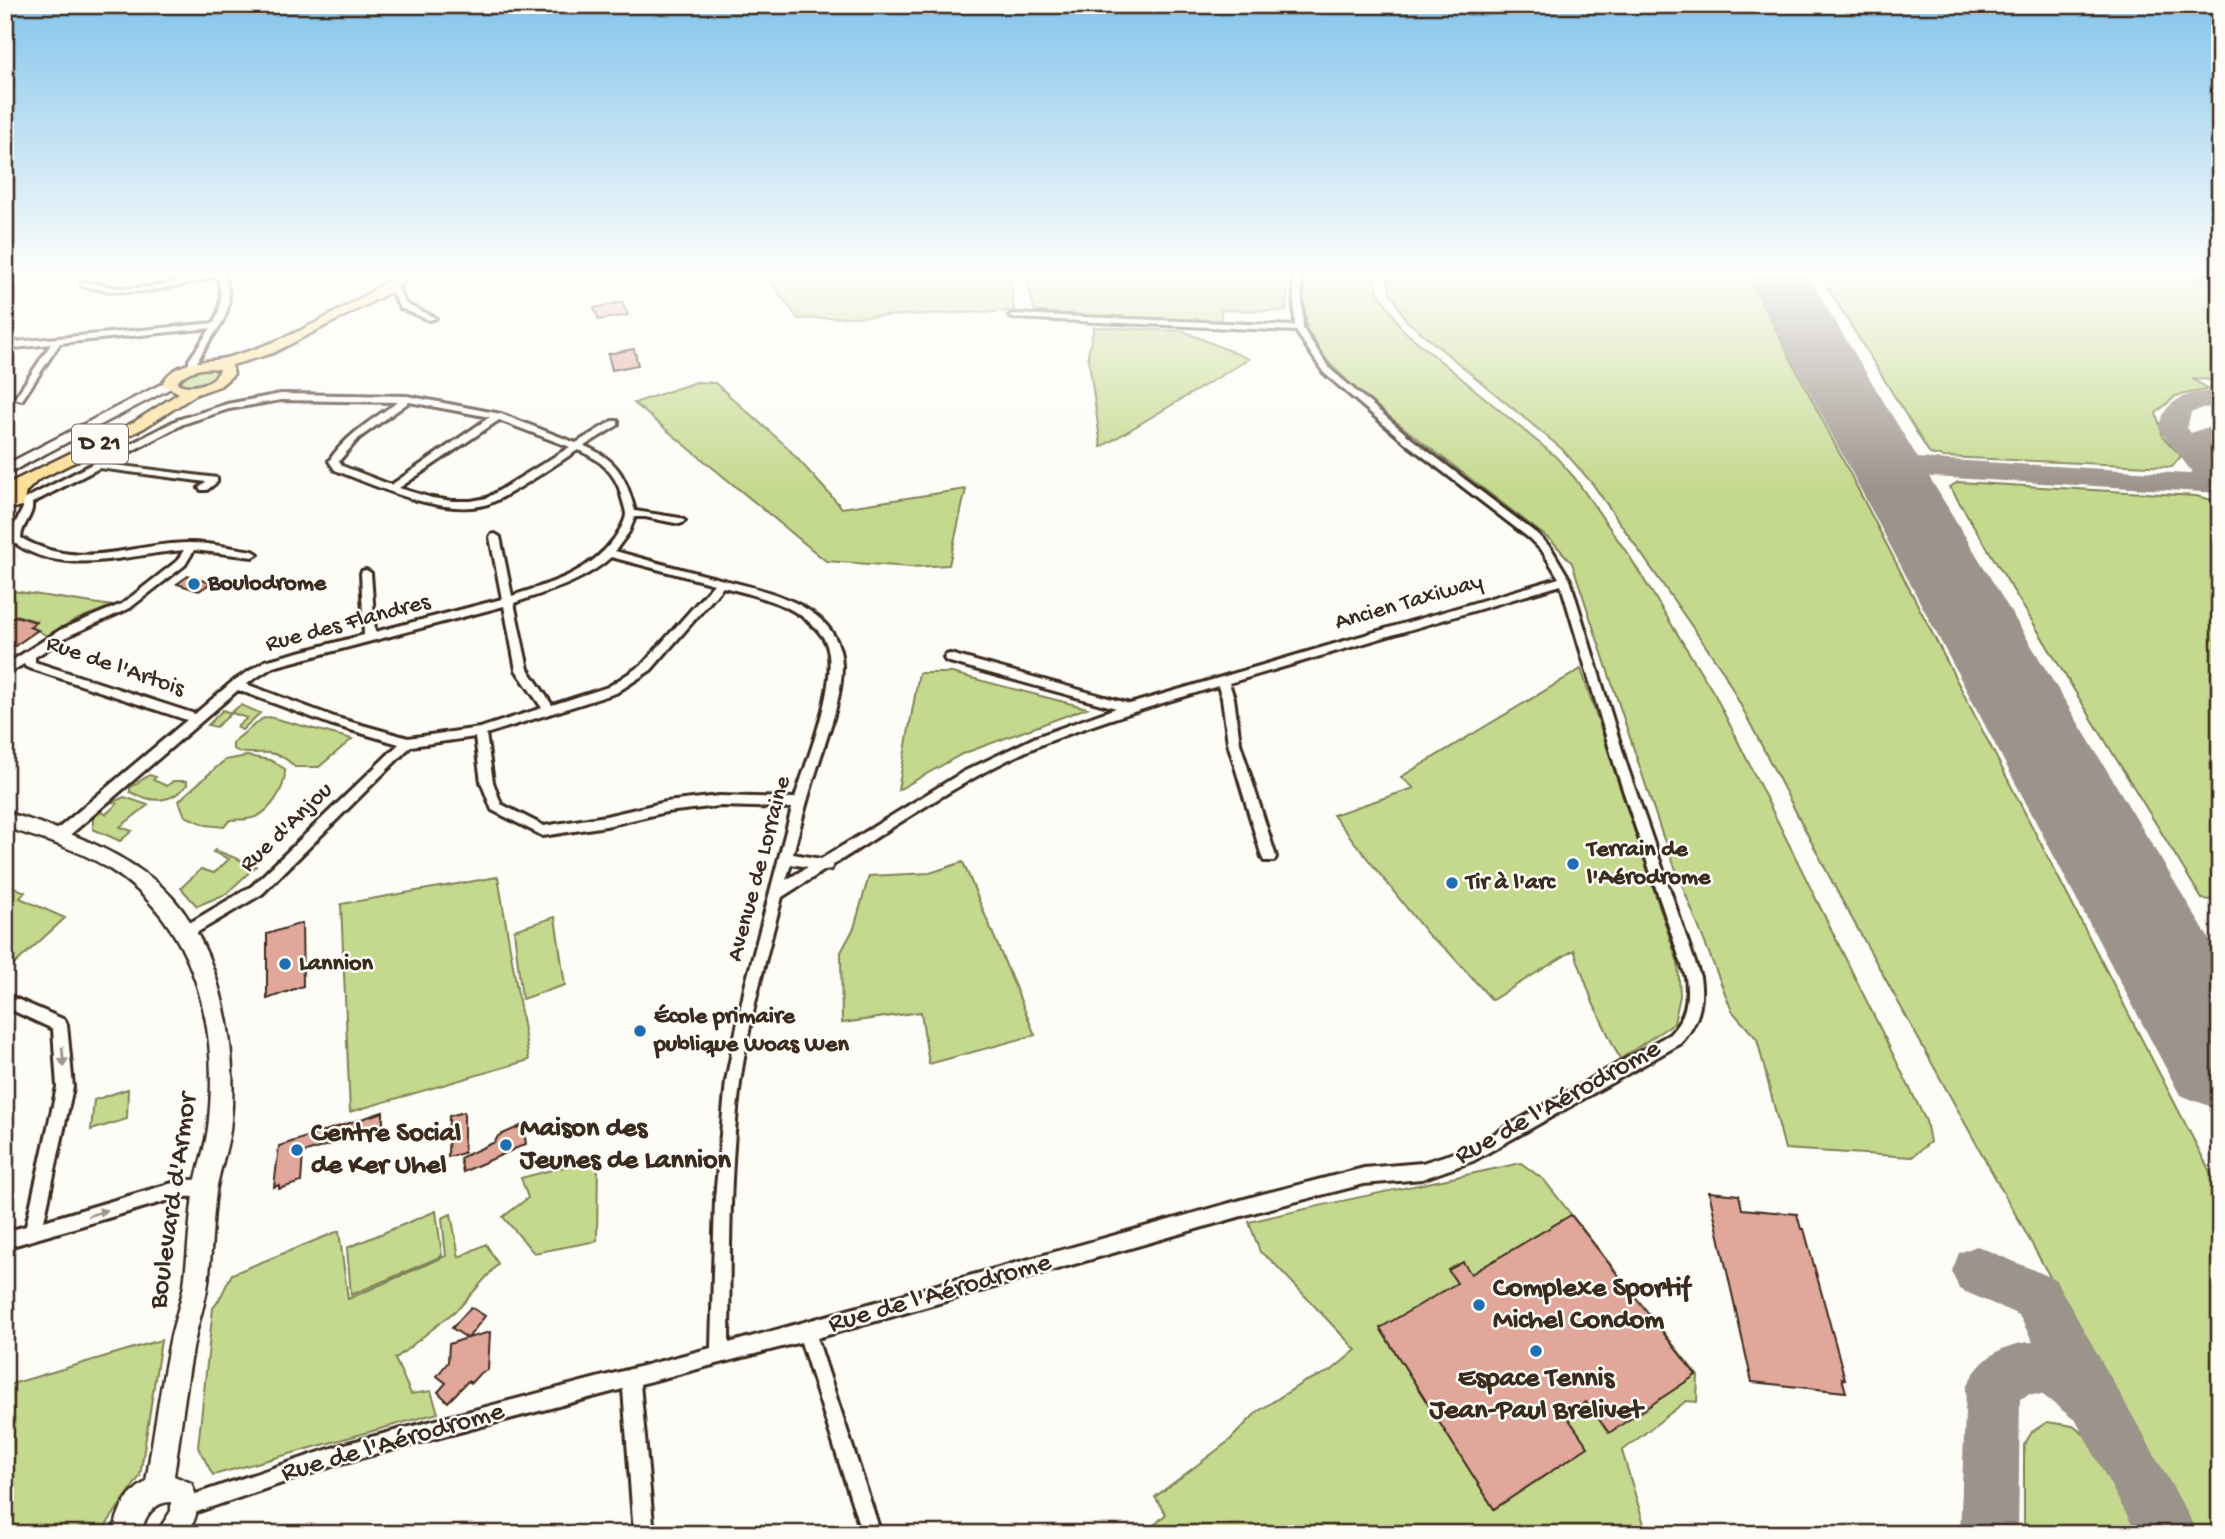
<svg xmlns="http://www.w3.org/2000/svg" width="2225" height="1539" font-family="'Gochi Hand',sans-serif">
	<rect width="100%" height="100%" fill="#fdfcf7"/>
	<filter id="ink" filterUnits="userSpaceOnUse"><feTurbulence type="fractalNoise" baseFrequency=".0143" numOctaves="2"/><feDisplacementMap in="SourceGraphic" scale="14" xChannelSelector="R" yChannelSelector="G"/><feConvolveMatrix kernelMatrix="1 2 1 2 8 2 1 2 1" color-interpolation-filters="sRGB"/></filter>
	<g filter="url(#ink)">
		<path fill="#c5d98e" stroke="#808256" stroke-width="2" d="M764,272H1010L1014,311L798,319Z
			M1024,272H1288L1286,311L1221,310V323L1082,316L1035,311Z
			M1306,272H1373L1378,291L1402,329L1556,457L1574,477L1630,557L1715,695L1926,1121L1930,1142L1912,1157L1785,1149L1757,1039L1732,1011L1663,837L1572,563L1553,542L1365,398L1325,359L1308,331L1303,297Z
			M1386,272H1746L2220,1191V1534H2192L1839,895L1723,671L1592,483L1562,449L1406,320L1390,292Z
			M1818,272H2188L2220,287V380L2192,379L2209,389L2176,396L2156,413L2163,437L2181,456L2172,467L1945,457L1930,454Z
			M1094,327L1183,331L1249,359L1101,447L1088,354Z
			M201,368H213L218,375C209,384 194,389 181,384L184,375Z
			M696,382L715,383L786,446L842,508L966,489L949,565L911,567L826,561L634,403Z
			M1958,482L2196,496L2220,502V901L2202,899L1950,487Z
			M13,591L112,606L73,621L49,637L30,626L37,621L17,615L9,620L5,619V595Z
			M1581,669L1678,963L1680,996L1674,1023L1620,1059L1593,1003L1574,950L1492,1000L1446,949L1429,936L1333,815L1414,788L1401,777Z
			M919,673H952L1087,708L962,754L898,790Z
			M241,705L260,713L242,730L237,727L247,718L232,713L216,727L208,725L223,710L230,713Z
			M269,717L352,739L319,767H295C272,742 252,760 233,749V742L262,719Z
			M247,756L270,760L285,769C286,788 269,817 247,819C242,820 236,819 230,820L224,827L206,825L185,816L179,801L185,795L225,760Z
			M149,775L156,777L153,780L167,786L173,781H187V785C170,804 153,803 130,792V788Z
			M124,797L148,805L120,827L132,831L120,841L93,829V818L100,812L106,814L117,804L113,802Z
			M215,850L256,866L226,894L197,906L181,888L201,869L214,873L229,859L213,852Z
			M963,862L1035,1035L929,1064L921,1012L842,1023L841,952L854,928L869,876L930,873Z
			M498,877L529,1060L350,1112L341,904Z
			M5,883L25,892L20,898L65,918L8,970L5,969Z
			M555,917L565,985L522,999L514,930Z
			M128,1089L127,1119L91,1130L94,1100Z
			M598,1158L597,1241L534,1253L503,1217L528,1198L521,1178Z
			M1521,1163L1544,1180L1698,1376L1697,1402L1686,1401L1622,1451L1647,1534H1145L1166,1514L1155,1497L1229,1441L1257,1412L1304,1382L1331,1371L1356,1350L1272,1261L1260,1252L1249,1222C1339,1200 1432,1183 1521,1163Z
			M436,1211L442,1256L351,1295L347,1248Z
			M451,1214L459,1257L486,1244L498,1264L460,1307L395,1359L411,1394L431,1391L438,1413L213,1475L198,1447L213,1308C222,1298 225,1286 232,1274L339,1231L348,1299L446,1256L442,1218Z
			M161,1340L140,1476L104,1528L95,1534H5V1386Z
			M2047,1422L2073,1426L2101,1448L2146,1534H2024V1445L2032,1432Z"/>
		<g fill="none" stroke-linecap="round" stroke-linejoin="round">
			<path fill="#9c938a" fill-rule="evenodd" d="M2181,272H2212L2220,276V292L2184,277Z
				M2220,390V406L2202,408L2191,413L2187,428L2191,433L2205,428H2220V444H2218L2220,493L1915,476L1880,466L1859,446L1863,440C1881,436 1885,445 1899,453C1904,456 1911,457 1916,458L2188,474L2192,472L2159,429C2163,397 2192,392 2220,390Z
				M1977,1246L2055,1279L2188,1514L2197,1534H2137L2076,1421L2043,1395L2030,1394L2020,1399L2018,1534H1960L1966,1388C1978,1360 2002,1343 2033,1342L2019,1315L1959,1289L1952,1271L1959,1253Z"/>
			<path fill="#9c938a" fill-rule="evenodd" d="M1746,272H1805L2220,957V1110L2180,1095Z"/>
		</g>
		<path fill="#e0a79a" stroke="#3b2a1e" stroke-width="2" d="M622,302L628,315L599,320L594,308Z
			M634,349L638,365L612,370L608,354Z
			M188,576L211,583L199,591L177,584Z
			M16,616L36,622L29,627L38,630L15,646L5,643V623Z
			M302,923L303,986L267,999V934Z
			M383,1112V1128L303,1153L301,1182L279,1189V1185L274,1187L279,1146Z
			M464,1112V1153L448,1157L449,1116Z
			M523,1125L526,1144L463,1172L460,1158L495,1142L498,1136Z
			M1709,1192L1739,1195L1742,1209L1797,1214L1801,1229H1804L1845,1379L1842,1378L1846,1392L1752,1382Z
			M1571,1215L1696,1375L1609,1433L1586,1402L1566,1415L1588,1447L1494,1509L1380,1328L1457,1283L1448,1270L1463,1262L1471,1274Z
			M471,1307L485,1316L468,1338L490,1332L488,1370L480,1373L471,1383L468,1381L448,1402L438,1392L446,1383L437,1376L448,1362L449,1344L467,1338L452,1328Z"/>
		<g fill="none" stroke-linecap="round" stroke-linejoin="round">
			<g stroke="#3b2a1e" stroke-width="6">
				<path id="street" d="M212,272H223C242,321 208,330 195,368H189V360L211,328L60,343L22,400L15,398L51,344L5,349V343L214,323C222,307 223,292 217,276C167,289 133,298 82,286V282C95,282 107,287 120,288C152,290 182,280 212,272Z
					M1293,272H1301L1303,329L1330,369L1413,440L1537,534L1551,548L1570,580L1627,766L1700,977C1704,1004 1698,1024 1680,1044L1473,1161L1422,1179L1364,1184L1259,1211L817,1338L881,1534H862L801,1342L640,1384L654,1534H634L623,1389L341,1463L185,1516L178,1514L176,1507L178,1500L341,1445L711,1348L715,1198L726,1081L745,987L792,808L719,806L666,812L606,826L543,836L492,810L481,782L475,737L411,746L262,894L191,936L186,938L181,936L179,932L181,928L252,886L399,744L330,724L238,690L64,840H54L53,836L54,832L187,720L26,667L24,664L5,675V665L60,630L122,604L177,561L184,550C128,554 59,579 11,540L5,542V534L12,530L23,508V505H15V501L25,499L177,420L227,404L281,394L407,396L501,414L576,443L612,421H618V425L584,446C618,459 626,478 635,511L680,518L685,521L680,524L645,517H635L629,532L615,551C646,560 677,568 708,576C757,589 843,602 842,668C841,703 826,739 816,772C807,799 800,826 793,854L821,859L963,772L1036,737L1116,708L946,661L944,658L946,655L950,654L1130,704L1559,578L1543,552L1529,538L1407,444L1324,373L1296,331L1013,318L1009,316L1013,314L1295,326ZM281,400L398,402C373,419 346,435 329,461L335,470C376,486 452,522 495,501C524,487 551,467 578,450C598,458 615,472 621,494C622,500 626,509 626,515C625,523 618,533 614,539C589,573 551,583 512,596L500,537L495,534L491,535L490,537L502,599L375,632L371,573L366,570L362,571L361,573L364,635L265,661L232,682L195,714L35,662V657L68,636L130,608L185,565L194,550L253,557L258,554L253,551C232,548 210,543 189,543C126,544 82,572 21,538C21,525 34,516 32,503L99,468L206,482L199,488L201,490H207L217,482V478L107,464L183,424L229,409ZM409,402L490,417L391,485L342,466L339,461L359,438ZM499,420L570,447L487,498L471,501H452L432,498L399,488ZM611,557L714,584L643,664L608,687L552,705L528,669L514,603C549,591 583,582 611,557ZM1561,585L1615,766L1686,977C1689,1001 1686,1017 1670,1034L1469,1148L1422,1163L1364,1168L1259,1195L729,1343C730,1257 729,1170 740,1083C749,1020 766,958 782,897L825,870L831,869L833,865C902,822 970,774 1045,743C1102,720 1160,704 1218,686L1222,698L1228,743L1262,857L1264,861H1274L1276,857L1240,743L1234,698L1229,683ZM723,587C758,596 801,605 823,637C845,670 806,761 795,798L719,796L666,802L606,816L544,826L501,804L493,782L486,734L616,693L651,670ZM504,606L516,670L542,708L480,728L408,738L337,718L246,684L273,667ZM791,864L808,867L786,880Z
					M384,287H397L406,304L436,318L429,320L400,308L391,291H384Z
					M5,994L65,1020L67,1025L73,1087L44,1221L176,1182C188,1180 200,1178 212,1183L214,1188L212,1193C202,1198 187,1196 176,1198L5,1248V1232L26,1226L57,1087L53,1029L5,1007Z"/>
			</g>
			<g stroke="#3b2a1e" stroke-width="5">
				<path id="secondary" d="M169,380L175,384L173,387L5,475V465Z
					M5,812C57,828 106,844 150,877C221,931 240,1047 230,1130C227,1151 219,1171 216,1192C212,1222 212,1252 208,1282C206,1300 200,1316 196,1334C186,1380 181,1429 174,1476L191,1483C200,1502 199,1515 187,1534H156L171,1511V1502C154,1502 143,1517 142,1534H114C116,1512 127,1493 146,1482C154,1433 161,1384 171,1336C175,1319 181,1302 184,1285C188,1255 189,1225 193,1195C196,1172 205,1151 208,1128C220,1030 197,923 108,868C76,848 41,839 5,827Z"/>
			</g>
			<g stroke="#3b2a1e" stroke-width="5">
				<path id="primary" d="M401,272H416L391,292L273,353L232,365L234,374L220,386L197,394L144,428L38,480L26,492L23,506L5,510V500H10V494L5,496V485L134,422L179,393L162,384C176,357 208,364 233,356C292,339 351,306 401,272ZM220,369C215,384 191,390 177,383C186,369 205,367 220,369Z"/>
			</g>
			<use href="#street" fill="#fdfcf7" fill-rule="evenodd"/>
			<use href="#secondary" fill="#fdfcf7" fill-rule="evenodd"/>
			<use href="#primary" fill="#fcde96" fill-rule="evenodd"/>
		</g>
		<defs><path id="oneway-solid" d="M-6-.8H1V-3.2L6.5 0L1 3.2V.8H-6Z" transform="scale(1.75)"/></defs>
		<g fill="#9c938a">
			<use href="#oneway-solid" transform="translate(63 1057) rotate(85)"/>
			<use href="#oneway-solid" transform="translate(98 1213) rotate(-17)"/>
		</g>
	</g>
	<linearGradient id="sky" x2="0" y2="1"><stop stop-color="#85c5ec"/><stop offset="0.56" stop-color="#fefefb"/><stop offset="1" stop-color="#fefefb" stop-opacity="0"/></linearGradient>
	<rect width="2225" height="488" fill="url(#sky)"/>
	<g fill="#1f6fb2" stroke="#fdfcf7" stroke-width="2.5">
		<circle cx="194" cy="584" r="7"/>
		<circle cx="1573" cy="864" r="7"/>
		<circle cx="1452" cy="883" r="7"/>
		<circle cx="285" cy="964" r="7"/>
		<circle cx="640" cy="1031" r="7"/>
		<circle cx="506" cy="1145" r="7"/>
		<circle cx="297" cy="1150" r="7"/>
		<circle cx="1479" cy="1305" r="7"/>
		<circle cx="1536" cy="1351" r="7"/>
	</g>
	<g text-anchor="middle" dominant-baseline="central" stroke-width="5" stroke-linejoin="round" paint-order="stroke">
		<rect fill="#fdfcf7" stroke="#75695f" stroke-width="2" x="72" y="424.5" width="56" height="39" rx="5"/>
		<g font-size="23" font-weight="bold" fill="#3b2a1e">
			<text x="100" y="444">D 21</text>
		</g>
		<g font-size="24" font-weight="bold" fill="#3b2a1e" stroke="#fdfcf7" text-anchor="start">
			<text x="208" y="584">Boulodrome</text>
			<text x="1587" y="850">Terrain de<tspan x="1587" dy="28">l'Aérodrome</tspan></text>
			<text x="1466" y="883">Tir à l'arc</text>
			<text x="299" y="964">Lannion</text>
			<text x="654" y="1017">École primaire<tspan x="654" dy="28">publique Woas Wen</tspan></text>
		</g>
		<g font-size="24" fill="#3b2a1e" stroke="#fdfcf7">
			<text transform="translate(1409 603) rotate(-16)">Ancien Taxiway</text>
			<text transform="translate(348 624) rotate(-15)">Rue des Flandres</text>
			<text transform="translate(115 667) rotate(19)">Rue de l'Artois</text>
			<text transform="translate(287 828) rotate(-44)">Rue d'Anjou</text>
			<text transform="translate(760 869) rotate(-75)">Avenue de Lorraine</text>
		</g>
		<g font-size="28" fill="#3b2a1e" stroke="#fdfcf7">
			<text transform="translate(1558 1103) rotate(-29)">Rue de l'Aérodrome</text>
			<text transform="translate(174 1201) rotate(-82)">Boulevard d'Armor</text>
			<text transform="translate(940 1294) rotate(-16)">Rue de l'Aérodrome</text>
			<text transform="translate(393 1443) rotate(-16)">Rue de l'Aérodrome</text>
		</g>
		<g font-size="28" font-weight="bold" fill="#3b2a1e" stroke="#fdfcf7" text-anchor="start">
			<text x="520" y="1129">Maison des<tspan x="520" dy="32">Jeunes de Lannion</tspan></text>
			<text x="311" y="1134">Centre Social<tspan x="311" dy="32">de Ker Uhel</tspan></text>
			<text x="1493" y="1289">Complexe Sportif<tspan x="1493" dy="32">Michel Condom</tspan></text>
			<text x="1536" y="1379" text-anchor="middle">Espace Tennis<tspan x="1536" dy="32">Jean-Paul Brelivet</tspan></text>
		</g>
	</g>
	<rect width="2225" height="1539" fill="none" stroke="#fdfcf7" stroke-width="28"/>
	<rect x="14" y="14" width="2197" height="1511" fill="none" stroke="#3b2a1e" stroke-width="2.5" filter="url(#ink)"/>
</svg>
